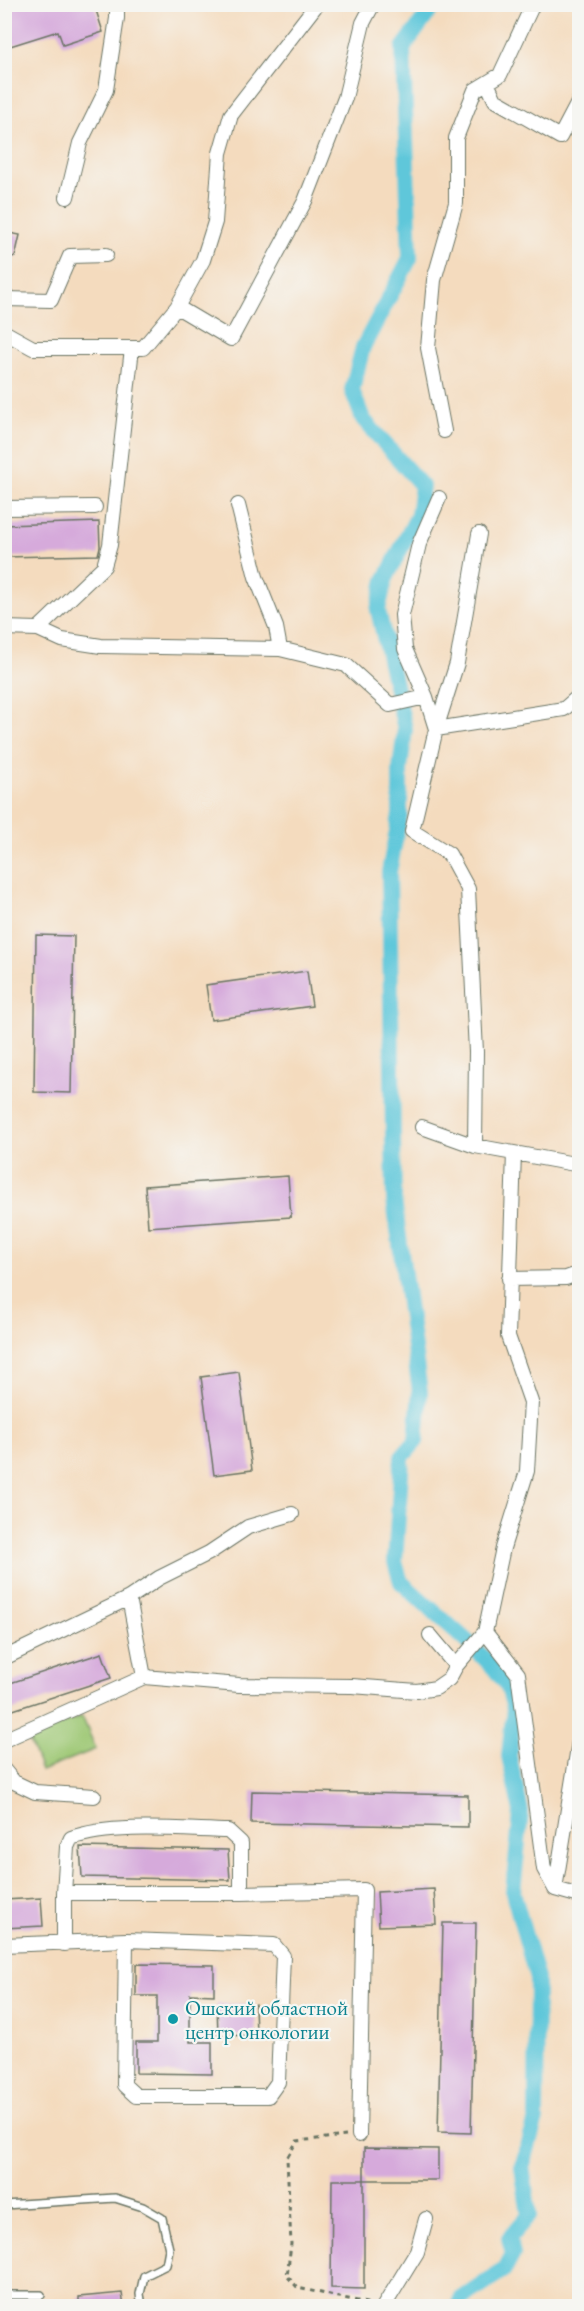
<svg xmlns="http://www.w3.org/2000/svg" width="584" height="2311" font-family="'EB Garamond',serif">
	<rect width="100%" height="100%" fill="#f6f6f2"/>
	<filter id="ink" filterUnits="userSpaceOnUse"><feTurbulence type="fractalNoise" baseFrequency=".0167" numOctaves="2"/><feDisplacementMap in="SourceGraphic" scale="12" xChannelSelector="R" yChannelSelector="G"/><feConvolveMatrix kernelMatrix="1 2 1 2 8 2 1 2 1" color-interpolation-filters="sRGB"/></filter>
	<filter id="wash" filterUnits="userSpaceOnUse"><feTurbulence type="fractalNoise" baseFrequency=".008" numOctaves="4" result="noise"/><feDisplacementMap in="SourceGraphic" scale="24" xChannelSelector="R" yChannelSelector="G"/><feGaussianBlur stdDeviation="1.35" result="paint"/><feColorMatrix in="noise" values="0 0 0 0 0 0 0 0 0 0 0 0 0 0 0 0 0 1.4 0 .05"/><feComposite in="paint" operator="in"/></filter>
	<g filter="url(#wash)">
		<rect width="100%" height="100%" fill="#f4dbbe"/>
		<path fill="#9ec874" stroke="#5e8254" stroke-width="1.5" d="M82,1716L96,1749L41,1771L28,1737Z"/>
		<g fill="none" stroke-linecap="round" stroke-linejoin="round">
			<path stroke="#5ec7da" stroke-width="16" d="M435,4L403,48L410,258L363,347L352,390L363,419L422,486L418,515L385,580L378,610L405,729L400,769V815L389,872L394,1200L420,1392L416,1441L402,1457L395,1562L401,1582L469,1643L494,1668L508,1687L514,1708L509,1756L521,1812L513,1892L537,1979L536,2119L522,2167L529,2215L509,2238L513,2254L505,2269L461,2299L458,2306"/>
		</g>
		<g id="blocks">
			<path fill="#d6aadb" d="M26,4H94L103,32L63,45L58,31L4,48V11Z
				M4,232L20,235L15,257L4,255Z
				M99,522L100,547L98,555L4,557V525Z
				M36,935L74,936L71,1093L34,1092Z
				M307,971L312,1006L211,1020L206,985Z
				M288,1176L291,1217L148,1227L145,1186Z
				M239,1372L252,1470L214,1475L201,1377Z
				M102,1653L111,1678L4,1713V1685Z
				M252,1791L468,1795V1827L251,1823Z
				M80,1847L228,1850L230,1880L82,1877Z
				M434,1889L436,1924L379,1926L377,1892Z
				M41,1898L43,1926L4,1928V1900Z
				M443,1923H476L471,2133L438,2132Z
				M136,1964L214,1965V1995L190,1994V2042H212V2074L136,2073V2042H157V1996H136Z
				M217,2004H255L256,2035L218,2036Z
				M364,2148L438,2149V2180H364Z
				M332,2180H364V2289L331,2288Z
				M122,2293L124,2307H79V2297Z"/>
		</g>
	</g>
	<g filter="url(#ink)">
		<use href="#blocks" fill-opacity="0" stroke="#6a7464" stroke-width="1.5"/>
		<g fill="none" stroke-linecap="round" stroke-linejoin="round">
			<g stroke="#6a7464" stroke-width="10">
				<path id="service" d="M4,2205L115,2198L143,2207L162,2218L169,2249L166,2265L144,2276L140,2294L142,2306
					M4,2295H41"/>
			</g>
			<g stroke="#6a7464" stroke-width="16">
				<path id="minor" d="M487,83L495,100L560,137L580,99
					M67,197L80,143L106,90L117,18V4
					M4,299L51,300L70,256L106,255
					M177,307L231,339L305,201L345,98L363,23L373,4
					M4,332L33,348H143L177,307L203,260L215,222L220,153L231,115L317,4
					M444,431L428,348L434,280L456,203V138L475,90L500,75L533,4
					M439,498L419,544L402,615L405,649L426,697L436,729L564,709L580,695
					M238,505L256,577L276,627L280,649
					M4,508L95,507
					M4,628L38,629L62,640L101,646L280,649L346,665L390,705L426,697
					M38,629L104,566L110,545L132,348
					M422,1127L475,1146L580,1165
					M475,1146L476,1052L468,889L449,854L412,831L436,729L457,663L479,534
					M509,1279L566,1278L580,1273
					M129,1598L144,1677L239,1685L352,1686L417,1691L436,1688L449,1679L456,1666L430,1635
					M485,1632L518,1674L544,1869L555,1889
					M4,1658L129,1598L159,1578L209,1553L248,1527L292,1514
					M456,1666L485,1632L503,1548L527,1471L531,1402L508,1336L514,1153
					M580,1735L555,1889L580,1896
					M4,1740L144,1677
					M4,1770L14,1782L35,1792L94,1796
					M64,1893L67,1847L71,1838C112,1823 184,1830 228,1831L241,1843V1893
					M64,1944V1893H241L364,1890L359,2135
					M4,1945L126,1940L274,1945L283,1956L278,2082L268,2096H136L124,2085L126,1940
					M384,2306L417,2252L426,2219"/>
			</g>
			<path stroke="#6a7464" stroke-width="3" stroke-dasharray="4.5 4.5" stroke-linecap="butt" d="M346,2136L297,2141L287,2158L291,2244L287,2276L298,2288L371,2304"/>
			<use href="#service" stroke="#fff" stroke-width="7"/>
			<use href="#minor" stroke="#fff" stroke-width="14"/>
		</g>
	</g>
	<circle fill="#0f9aa8" stroke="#f6f6f2" stroke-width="2" cx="173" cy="2019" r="6"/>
	<g text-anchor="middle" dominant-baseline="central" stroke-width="4.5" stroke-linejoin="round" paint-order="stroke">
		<g font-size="21" fill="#0d838f" stroke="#f6f6f2" text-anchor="start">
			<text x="185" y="2007">Ошский областной<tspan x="185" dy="24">центр онкологии</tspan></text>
		</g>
	</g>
	<rect width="584" height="2311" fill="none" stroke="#f6f6f2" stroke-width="24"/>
</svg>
